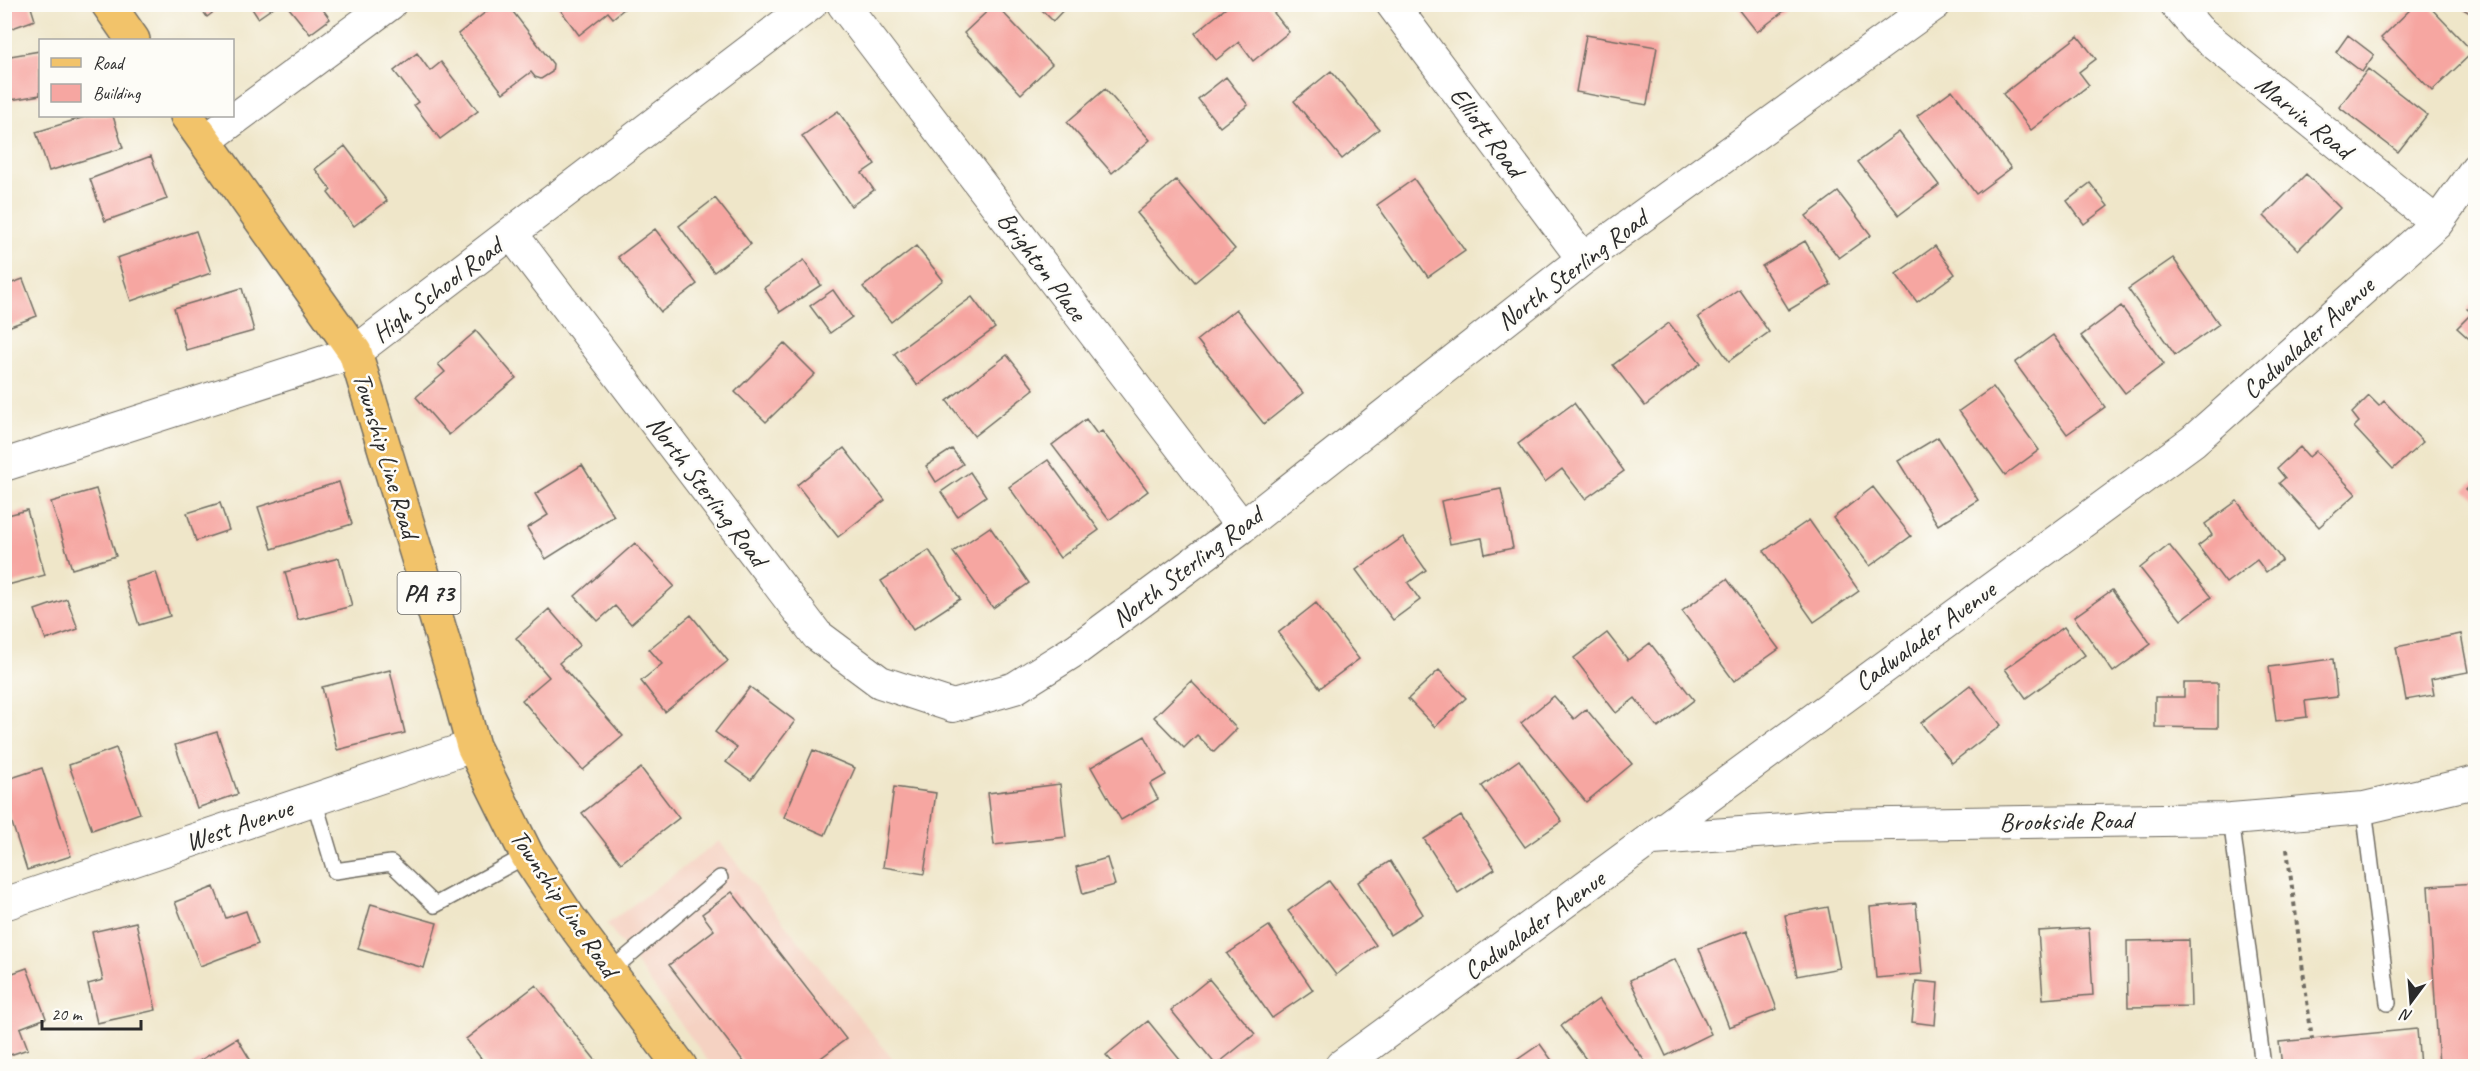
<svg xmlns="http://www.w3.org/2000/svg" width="2480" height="1071" font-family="Caveat,sans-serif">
	<rect width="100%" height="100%" fill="#fdfcf7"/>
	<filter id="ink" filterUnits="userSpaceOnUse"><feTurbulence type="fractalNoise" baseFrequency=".0167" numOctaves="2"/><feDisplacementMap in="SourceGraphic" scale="12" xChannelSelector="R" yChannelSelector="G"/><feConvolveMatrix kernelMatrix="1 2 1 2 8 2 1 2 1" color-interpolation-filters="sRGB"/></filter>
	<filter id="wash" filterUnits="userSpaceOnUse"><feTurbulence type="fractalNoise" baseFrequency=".008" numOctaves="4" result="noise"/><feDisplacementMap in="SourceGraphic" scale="24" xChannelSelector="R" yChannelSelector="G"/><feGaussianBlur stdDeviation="1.35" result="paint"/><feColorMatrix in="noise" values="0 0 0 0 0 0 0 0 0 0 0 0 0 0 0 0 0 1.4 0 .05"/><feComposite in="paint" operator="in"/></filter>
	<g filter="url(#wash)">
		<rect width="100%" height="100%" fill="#efe6c9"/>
		<path fill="#f5d2c2" d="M719,841L898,1066H712L607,924Z"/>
		<g id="blocks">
			<path fill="#f6a6a1" d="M4,4H30L35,20L4,31Z
				M198,4H224L207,17Z
				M249,4H273L274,7L258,18Z
				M293,4H319L330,19L310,34L289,8Z
				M496,4H507L553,64L552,72L541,79L535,77L531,72L503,93L458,34Z
				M556,4H630L613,18L608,12L579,35Z
				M995,4L1052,64L1021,94L964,33Z
				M1036,4H1069L1053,21Z
				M1231,4H1267L1289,32L1253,61L1239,42L1216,60L1195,33Z
				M1735,4H1793L1757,32Z
				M2416,4H2427L2473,52L2432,91L2381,38Z
				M2455,4H2476V17Z
				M1586,35L1657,47L1647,105L1576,92Z
				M2348,35L2374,55L2362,72L2336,52Z
				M2078,36L2096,59L2079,72L2089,85L2031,130L2003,94Z
				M40,51V95L11,100L4,57Z
				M417,53L430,71L441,62L478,111L440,139L414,105L418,102L394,71Z
				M2368,69L2427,115L2398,152L2339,107Z
				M1331,71L1379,129L1342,159L1294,101Z
				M1226,77L1248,105L1220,127L1198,99Z
				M1105,89L1150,140L1112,173L1067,122Z
				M1952,90L2011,168L1976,194L1917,116Z
				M838,111L875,164L862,173L874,190L851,206L802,136Z
				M88,116H113L123,148L49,171L36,132Z
				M1899,132L1939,185L1899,215L1858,162Z
				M345,146L387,201L354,226L328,193L331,190L315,169Z
				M151,156L167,199L105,221L90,179Z
				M2306,174L2340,208L2298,250L2264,216Z
				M1414,179L1465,251L1428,277L1377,205Z
				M1176,180L1235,249L1195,282L1137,213Z
				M2090,183L2108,206L2084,224L2067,201Z
				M1838,192L1871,235L1839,258L1806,216Z
				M715,198L751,244L714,272L679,226Z
				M655,229L697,284L661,312L618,257Z
				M196,231L211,273L131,301L117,258Z
				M1805,241L1831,285L1789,310L1762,266Z
				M916,246L943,280L891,322L863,287Z
				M1935,246L1955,274L1917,302L1896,274Z
				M2173,258L2219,324L2175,355L2128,289Z
				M804,260L821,285L780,312L764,288Z
				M23,279L37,316L8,327L4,317V286Z
				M242,288L254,331L186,350L174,308Z
				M1739,289L1769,332L1729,361L1698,317Z
				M833,290L852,317L830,333L810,306Z
				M972,297L995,328L917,385L894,354Z
				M2476,300V345L2457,328L2472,313L2467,309Z
				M2121,306L2164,364L2125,393L2081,336Z
				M1236,309L1303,393L1264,424L1197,340Z
				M1669,323L1701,363L1645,406L1613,365Z
				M476,331L516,378L449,435L416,397L445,372L438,364Z
				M2053,335L2105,407L2067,434L2015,363Z
				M784,343L815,374L766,422L735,392Z
				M1007,355L1034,389L974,436L947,401Z
				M1993,387L2039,450L2005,475L1959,411Z
				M2369,396L2379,406L2384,401L2423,442L2393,469L2354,427L2359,422L2352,413Z
				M1574,403L1624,471L1585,499L1562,469L1545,482L1518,444Z
				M1086,419L1097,434L1102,431L1148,491L1109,520L1052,445Z
				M1938,437L1978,500L1938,525L1898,461Z
				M2300,447L2309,457L2316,451L2356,494L2319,527L2279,483L2285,478L2277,468Z
				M844,448L885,500L838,537L797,485Z
				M952,449L963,464L936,482L926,466Z
				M1048,460L1099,530L1060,558L1009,487Z
				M582,465L614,516L546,559L527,528L548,515L535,494Z
				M970,472L986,496L957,516L941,492Z
				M2476,479V499L2465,490Z
				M339,482L352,524L272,549L258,507Z
				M1873,487L1911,536L1870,566L1833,518Z
				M96,489L116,556L72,569L51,502Z
				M1501,489L1513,548L1485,554L1482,538L1450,544L1441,501Z
				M2237,501L2282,560L2266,572L2257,560L2226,583L2198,546L2212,535L2205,524Z
				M220,503L229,530L196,541L187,513Z
				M27,510L45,575L4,586V516Z
				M1809,520L1859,591L1814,622L1764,551Z
				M990,527L1029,583L993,608L953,552Z
				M1403,537L1426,570L1408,583L1420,600L1393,620L1356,570Z
				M635,543L674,586L631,624L615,606L598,621L575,596Z
				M2169,545L2211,597L2181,620L2140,568Z
				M929,550L960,599L913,630L881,581Z
				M339,558L352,606L298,620L285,572Z
				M156,572L170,616L139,625L125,581Z
				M1727,579L1779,649L1734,681L1682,611Z
				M2112,590L2151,644L2113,672L2074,617Z
				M67,599L78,629L46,640L35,610Z
				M1316,603L1359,659L1320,688L1278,633Z
				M549,609L580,645L559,663L623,736L583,770L522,700L549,677L516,638Z
				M691,615L728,661L665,712L641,681L662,664L649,649Z
				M2064,627L2085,655L2026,698L2005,669Z
				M1607,633L1628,660L1650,643L1694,700L1658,728L1635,698L1616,713L1574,658Z
				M2461,634L2468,672L2431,679L2434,695L2406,700L2396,647Z
				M2333,659L2337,697L2305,701L2307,717L2276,721L2269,667Z
				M390,670L405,733L337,750L322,687Z
				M1439,670L1466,698L1435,727L1408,699Z
				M1191,681L1237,729L1214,752L1197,735L1184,748L1154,717Z
				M2184,683H2218V728L2155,727V697H2184Z
				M1970,685L2001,725L1952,763L1921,723Z
				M750,687L795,721L751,780L726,762L737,748L715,732Z
				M1554,696L1574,719L1586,709L1632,764L1586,802L1521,723Z
				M217,732L238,794L197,808L175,745Z
				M1145,736L1166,775L1150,784L1158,799L1121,820L1091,767Z
				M116,748L140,813L92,830L69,765Z
				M813,750L855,768L825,835L784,817Z
				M1519,760L1562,821L1525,847L1482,786Z
				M42,768L71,856L27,870L5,801V780Z
				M641,768L679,818L621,863L582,813Z
				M1060,784L1066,837L994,845L988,793Z
				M894,787L936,793L924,874L883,867Z
				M1461,816L1495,869L1458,893L1424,839Z
				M1107,858L1115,885L1083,894L1076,867Z
				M1390,861L1423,914L1390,935L1358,882Z
				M1329,881L1376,945L1336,975L1288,911Z
				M2476,883V1066H2439L2428,886Z
				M214,887L226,918L246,911L258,944L200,966L175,902Z
				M732,892L846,1039L810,1066H747L669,965L714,930L702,914Z
				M1916,903L1922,974L1876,978L1870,907Z
				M371,904L437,923L424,968L358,949Z
				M1828,907L1840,968L1797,976L1785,915Z
				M136,922L156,1010L97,1023L88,984L103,980L92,932Z
				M1269,926L1313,990L1272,1018L1227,954Z
				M2089,928L2093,995L2043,999L2038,931Z
				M1747,930L1777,1009L1729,1027L1699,948Z
				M2189,940L2191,1006L2128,1007L2127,941Z
				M1675,959L1711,1034L1666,1056L1630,980Z
				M27,968L46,1018L20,1028L28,1049L4,1057V976Z
				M1209,979L1255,1034L1216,1065L1171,1010Z
				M1916,981L1938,983L1935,1025L1912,1022Z
				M536,985L600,1066H487L466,1039Z
				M1599,999L1647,1064L1644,1066H1591L1561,1026Z
				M1148,1021L1185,1066H1116L1106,1055Z
				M2417,1029L2420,1066H2282L2279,1042Z
				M237,1038L254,1066H191Z
				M1540,1044L1556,1066H1508Z"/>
		</g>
	</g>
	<g filter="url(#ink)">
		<use href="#blocks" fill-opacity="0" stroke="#706c62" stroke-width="1.5"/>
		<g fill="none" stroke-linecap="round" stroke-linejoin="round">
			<g stroke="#706c62" stroke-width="18">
				<path id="service" d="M314,800L335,871L391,863L435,905L527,855
					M2364,808L2388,1003
					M2231,819L2263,1066
					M609,972L720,878"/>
			</g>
			<g stroke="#706c62" stroke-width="34">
				<path id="minor" d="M843,4L1242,527
					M1392,4L1583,259
					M2176,4L2198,30L2437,223
					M205,141L390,4
					M511,233L817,635L880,682L953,706L1015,688L1077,649L1242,527L1583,259L1935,4
					M4,465L355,352L811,4
					M1653,839L1785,830L1827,825L2231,819L2364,808L2476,782
					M4,904L473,746
					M1341,1066L2193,441L2437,223L2476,169"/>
			</g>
			<g stroke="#706c62" stroke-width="36">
				<path id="primary" d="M108,4L133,40
					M187,116L355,352L454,676L473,746L527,855L569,918L680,1066"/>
			</g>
			<path stroke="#706c62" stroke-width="4" stroke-dasharray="4.5 4.5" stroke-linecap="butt" d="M2287,849L2312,1039"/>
			<use href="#service" stroke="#fff" stroke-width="15"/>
			<use href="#minor" stroke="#fff" stroke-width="32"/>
			<use href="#primary" stroke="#f2c36a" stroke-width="33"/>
		</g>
	</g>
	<g text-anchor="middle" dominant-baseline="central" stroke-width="5" stroke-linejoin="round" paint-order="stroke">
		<rect fill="#fdfcf7" stroke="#6a6a68" stroke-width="1.5" x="397.5" y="572" width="63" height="42" rx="4.5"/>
		<g font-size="24" font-weight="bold" fill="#2b2b2b">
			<text x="429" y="593">PA 73</text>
		</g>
		<g font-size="26" fill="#2b2b2b" stroke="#fdfcf7">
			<text transform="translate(2304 117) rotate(39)">Marvin Road</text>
			<text transform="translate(1487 132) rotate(53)">Elliott Road</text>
			<text transform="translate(1042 266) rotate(53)">Brighton Place</text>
			<text transform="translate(1572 270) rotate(-37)">North Sterling Road</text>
			<text transform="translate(437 290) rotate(-37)">High School Road</text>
			<text transform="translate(2308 338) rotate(-42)">Cadwalader Avenue</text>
			<text transform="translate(386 455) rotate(73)">Township Line Road</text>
			<text transform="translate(707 491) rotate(53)">North Sterling Road</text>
			<text transform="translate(1187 567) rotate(-37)">North Sterling Road</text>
			<text transform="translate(1925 636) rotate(-36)">Cadwalader Avenue</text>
			<text transform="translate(2066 821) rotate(-1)">Brookside Road</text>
			<text transform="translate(239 825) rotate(-19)">West Avenue</text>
			<text transform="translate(564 903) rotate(56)">Township Line Road</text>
			<text transform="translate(1534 925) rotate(-36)">Cadwalader Avenue</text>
		</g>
	</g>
	<rect width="2480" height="1071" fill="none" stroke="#fdfcf7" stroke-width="24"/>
	<rect x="39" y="39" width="195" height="78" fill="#fdfcf7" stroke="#a9a8a5" stroke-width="1.5"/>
	<rect x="51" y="58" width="30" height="9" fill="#f2c36a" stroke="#a9a8a5" stroke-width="1.5"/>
	<text x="93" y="69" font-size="18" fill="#2b2b2b">Road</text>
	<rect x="51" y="84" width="30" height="18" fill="#f6a6a1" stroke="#a9a8a5" stroke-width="1.5"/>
	<text x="93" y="99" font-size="18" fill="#2b2b2b">Building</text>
	<g transform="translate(2411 1002) rotate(196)" stroke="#fdfcf7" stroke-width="4.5" paint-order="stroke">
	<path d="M0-4.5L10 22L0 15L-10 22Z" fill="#2b2b2b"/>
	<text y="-9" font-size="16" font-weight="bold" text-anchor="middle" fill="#2b2b2b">N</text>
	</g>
	<path d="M42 1020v9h99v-9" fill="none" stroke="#2b2b2b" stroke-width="3"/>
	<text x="51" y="1020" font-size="18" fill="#2b2b2b" stroke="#fdfcf7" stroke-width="4.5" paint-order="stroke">20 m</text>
</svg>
